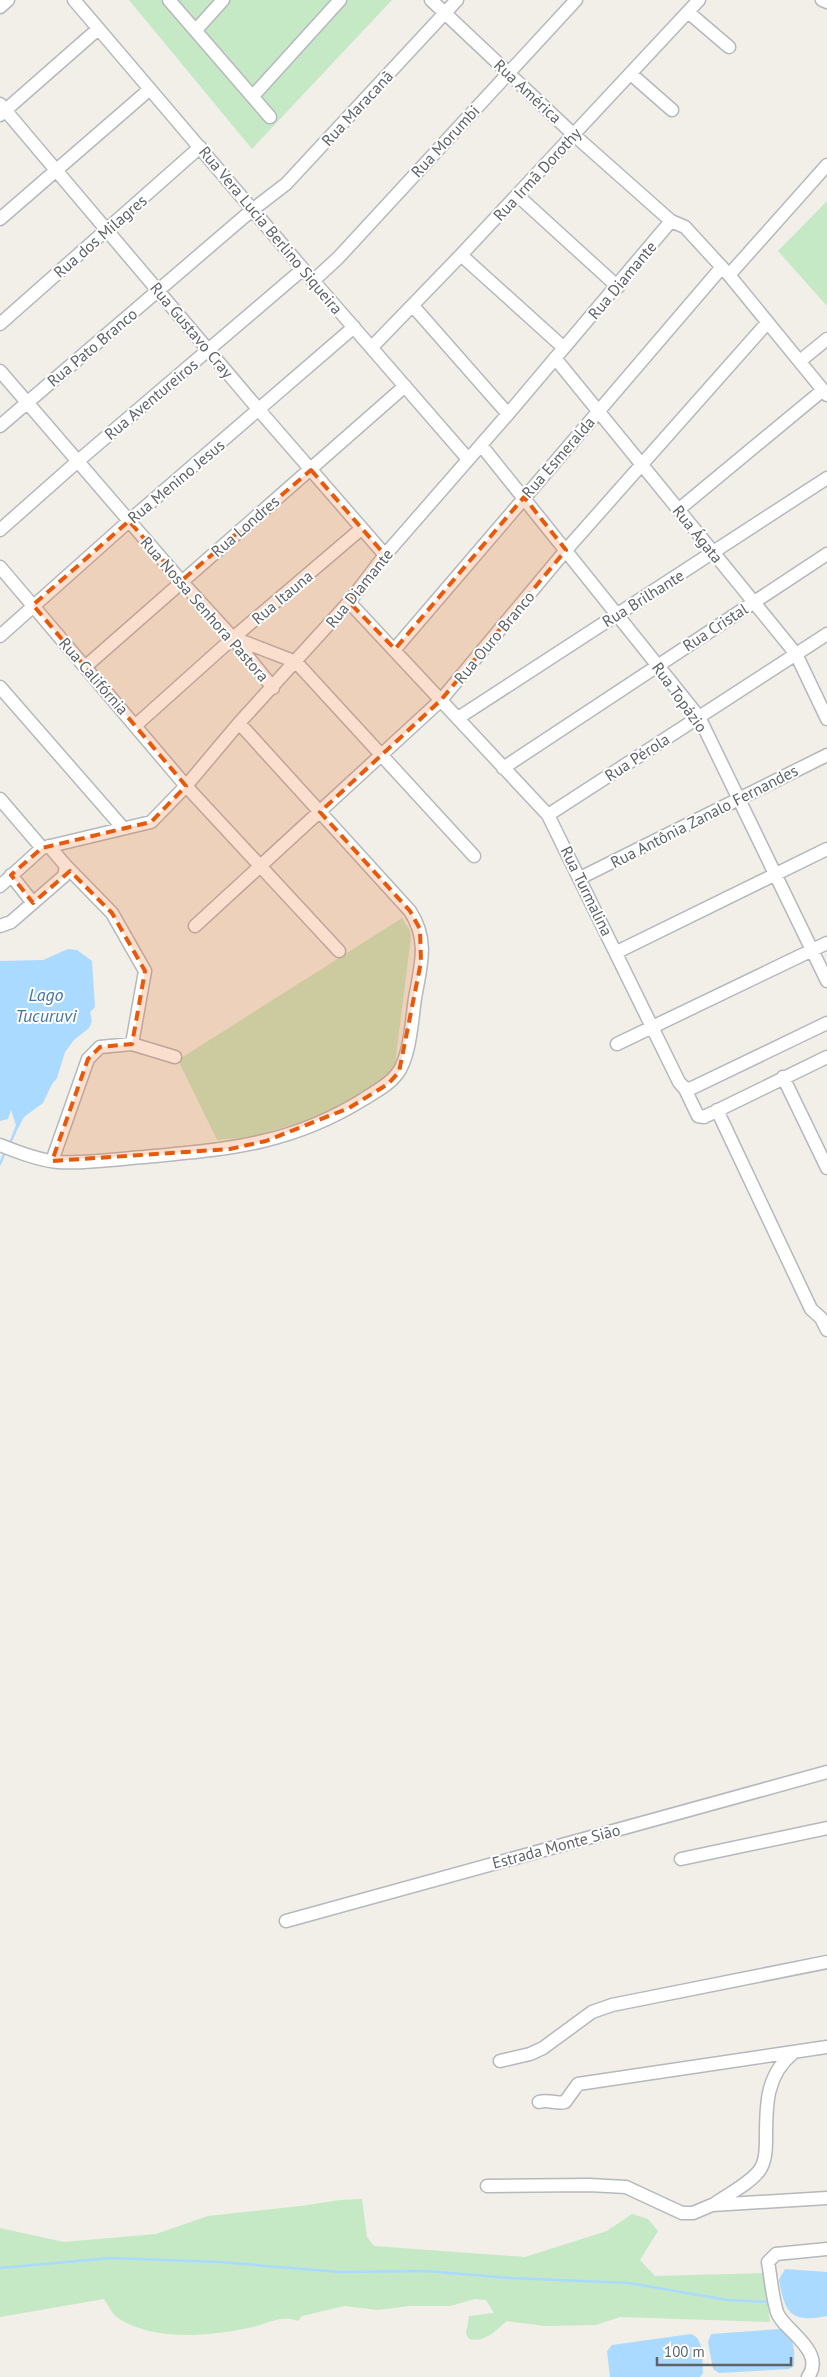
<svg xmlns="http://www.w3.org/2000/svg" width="827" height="2377" font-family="'PT Sans',sans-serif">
	<rect width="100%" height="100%" fill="#f1efe8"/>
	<path fill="#c5e8c5" d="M129,0H392L252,149Z
		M827,201V306L778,251Z
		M402,918L409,929L411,937L395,1064L386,1080L323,1115L252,1137L217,1140L178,1060Z
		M362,2199L367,2237L374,2246L525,2257L607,2231L632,2214L648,2219L658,2231L640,2260L655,2276L764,2273L770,2322L620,2317L596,2325L545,2326L507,2321C495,2331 485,2343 469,2339L466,2334L469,2316L494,2313L486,2300L475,2299L450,2306H409L378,2310L344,2306L302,2316L298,2321C283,2315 268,2323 253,2327C213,2336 153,2342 118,2318C112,2314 108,2305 104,2299L0,2317V2228L64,2242L156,2234L208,2216L301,2206L340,2200Z"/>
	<path fill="#aadaff" d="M68,949L77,950L92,961L95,1007L90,1012L92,1021L89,1028L74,1040L65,1052L57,1078L52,1084L43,1103L24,1117L15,1134L13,1133L16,1125L11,1110L8,1119L0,1121V961L43,960Z
		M785,2269L827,2272V2316C791,2323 785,2314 779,2280Z
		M780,2329C795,2337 795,2351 794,2366L789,2369L719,2373L713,2369L708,2342L711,2334Z
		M691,2334C705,2339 702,2360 703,2373L700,2377H610L607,2351L612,2345Z"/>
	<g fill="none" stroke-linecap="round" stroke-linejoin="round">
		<path stroke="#aadaff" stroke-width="2.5" d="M9,1145L15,1132
			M0,1164L5,1152
			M0,2268L111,2258L219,2262L340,2272L426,2271L511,2278L629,2283L727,2300L771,2302"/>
		<g stroke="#b5b8bc" stroke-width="15">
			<path id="minor" d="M74,0L303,269L468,459
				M169,0L270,117
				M431,0L574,135L671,221L685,227L729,275L827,395
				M822,0L827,2
				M0,7L8,0
				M688,12L729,47
				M196,30L223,0
				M631,74L672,110
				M253,96L340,0
				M0,104L259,410L385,555
				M0,115L98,29
				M517,195L618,287
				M0,219L150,89
				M461,255L564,348
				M729,275L827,165
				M313,281L338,258L576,0
				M413,306L508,414
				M0,324L200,147
				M372,347L461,255L699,0
				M555,358L796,654L827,719
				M800,361L827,339
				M0,371L181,581L233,638L273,688
				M0,426L252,210L286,184L457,0
				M481,445L699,717L827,981
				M678,510L823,390
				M0,530L78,461L303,269
				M0,567L186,786L339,951
				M349,602L548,815L679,1082L685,1089L692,1088L827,1023
				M0,636L129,521L354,327
				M234,638L296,662L474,856
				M395,649L722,267
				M85,667L405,386
				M0,687L123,828
				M458,718L827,478
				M136,725L233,638L361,529
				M503,768L827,554
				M0,799L42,848
				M548,815L827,634
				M66,866L112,913L145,971L132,1044
				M11,875L33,903
				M580,878L827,755
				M0,886L42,848L151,822L186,786L239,723L349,602L385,555L508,414L671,221
				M0,926L11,922L64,876L66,866L49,846
				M195,926L441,700L566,550L767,323
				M617,952L827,849
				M617,1044L827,943
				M783,1077L827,1168
				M685,1089L698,1116L704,1117L827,1057
				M717,1110L811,1309L821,1318L827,1330
				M0,1145C18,1152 38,1160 58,1162C86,1164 116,1159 144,1157C228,1149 290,1145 364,1099C376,1091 389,1085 397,1074C410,1058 412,1019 415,998C421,965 429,940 410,911L239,723
				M52,1161L88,1059L100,1047L132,1044L175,1057
				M681,1859L827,1828
				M286,1921L827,1772
				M500,2061L530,2054L543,2048L592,2012L612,2005L827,1962
				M539,2102C548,2099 555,2104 565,2102L578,2084L827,2047
				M487,2186L589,2185L626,2187L682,2213H693L712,2205L827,2198
				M713,2205C728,2194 748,2185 759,2171C766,2162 766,2148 766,2137C766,2105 766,2075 793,2053
				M808,2377C827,2351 782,2329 777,2312C772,2296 771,2278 768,2262L776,2254L827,2249"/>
		</g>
		<use href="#minor" stroke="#fff" stroke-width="12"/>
	</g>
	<path fill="#e8590c" fill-opacity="0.2" stroke="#e8590c" stroke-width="4" stroke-dasharray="10 6" stroke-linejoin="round" d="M311,470L385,555L349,602L395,649L524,497L566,550L441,700L320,812L410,911L420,929L421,962L399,1072L388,1084L349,1108L266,1141L230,1149L52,1161L88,1059L100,1047L132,1044L145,971L112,913L70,871L33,903L11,875L42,848L151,822L186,786L33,605L129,521L181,581Z"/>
	<g text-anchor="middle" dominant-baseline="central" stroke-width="4" stroke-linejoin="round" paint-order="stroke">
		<g font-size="16" fill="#5f6368" stroke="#fff">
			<text transform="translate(528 91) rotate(43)">Rua América</text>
			<text transform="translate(357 108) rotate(-47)">Rua Maracanã</text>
			<text transform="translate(445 141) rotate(-47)">Rua Morumbi</text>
			<text transform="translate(537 174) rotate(-47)">Rua Irmã Dorothy</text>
			<text transform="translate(271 230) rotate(50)">Rua Vera Lucia Berlino Siqueira</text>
			<text transform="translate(100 236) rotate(-41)">Rua dos Milagres</text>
			<text transform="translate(622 280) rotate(-50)">Rua Diamante</text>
			<text transform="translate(192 330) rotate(50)">Rua Gustavo Cray</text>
			<text transform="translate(92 347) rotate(-40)">Rua Pato Branco</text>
			<text transform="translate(151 399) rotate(-40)">Rua Aventureiros</text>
			<text transform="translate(558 457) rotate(-49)">Rua Esmeralda</text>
			<text transform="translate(176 481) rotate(-40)">Rua Menino Jesus</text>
			<text transform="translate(245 526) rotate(-41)">Rua Londres</text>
			<text transform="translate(698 534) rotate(51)">Rua Ágata</text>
			<text transform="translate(359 588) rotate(-51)">Rua Diamante</text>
			<text transform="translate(282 597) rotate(-40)">Rua Itauna</text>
			<text transform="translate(643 598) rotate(-32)">Rua Brilhante</text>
			<text transform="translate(205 609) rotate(49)">Rua Nossa Senhora Pastora</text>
			<text transform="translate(715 627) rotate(-33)">Rua Cristal</text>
			<text transform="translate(494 637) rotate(-50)">Rua Ouro Branco</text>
			<text transform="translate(94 676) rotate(49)">Rua Califórnia</text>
			<text transform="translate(680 697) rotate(54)">Rua Topázio</text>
			<text transform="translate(637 757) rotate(-33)">Rua Pérola</text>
			<text transform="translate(704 816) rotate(-27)">Rua Antônia Zanalo Fernandes</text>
			<text transform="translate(587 891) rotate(64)">Rua Turmalina</text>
			<text transform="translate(556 1846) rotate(-15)">Estrada Monte Sião</text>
		</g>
		<g font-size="18" font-style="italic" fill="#4174aa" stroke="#fff">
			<text x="46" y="994">Lago<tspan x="46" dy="21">Tucuruvi</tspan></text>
		</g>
	</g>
	<path d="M657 2357v8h134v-8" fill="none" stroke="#5f6368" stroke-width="2.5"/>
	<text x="664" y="2357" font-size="15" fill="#5f6368" stroke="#ffffff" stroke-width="4" paint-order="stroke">100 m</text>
</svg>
